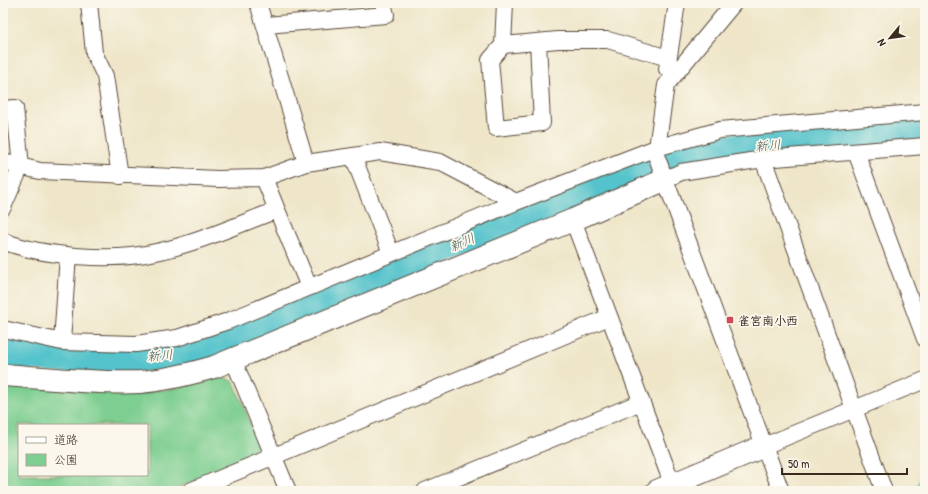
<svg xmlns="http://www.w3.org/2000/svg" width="928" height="494" font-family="'Patrick Hand','Klee One',sans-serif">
	<rect width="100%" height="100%" fill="#fbf7ec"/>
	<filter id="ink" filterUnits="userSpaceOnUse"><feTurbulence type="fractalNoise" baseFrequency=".025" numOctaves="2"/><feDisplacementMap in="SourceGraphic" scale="8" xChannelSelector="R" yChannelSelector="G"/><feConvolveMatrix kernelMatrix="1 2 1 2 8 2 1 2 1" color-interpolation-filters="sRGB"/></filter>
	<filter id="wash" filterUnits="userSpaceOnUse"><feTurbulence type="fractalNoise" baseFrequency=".012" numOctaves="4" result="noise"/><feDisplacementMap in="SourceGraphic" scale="16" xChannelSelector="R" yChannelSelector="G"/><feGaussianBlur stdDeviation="0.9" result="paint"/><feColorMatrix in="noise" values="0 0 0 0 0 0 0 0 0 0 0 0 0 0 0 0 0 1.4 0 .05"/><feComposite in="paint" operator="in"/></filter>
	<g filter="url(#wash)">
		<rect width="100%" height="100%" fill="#efe6c9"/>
		<path fill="#7dce90" stroke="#5c7c57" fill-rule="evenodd" d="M221,377L234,382L259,445L255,456L170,491H3V395L12,387L140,393L171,389ZM19,425H147V475H19Z"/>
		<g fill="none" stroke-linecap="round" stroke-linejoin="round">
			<path stroke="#55c3cb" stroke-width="5" d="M917,491L925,473"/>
			<path stroke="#55c3cb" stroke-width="30" d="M3,353L109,361L194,351L222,342L312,303L634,170L680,154L925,129"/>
		</g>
	</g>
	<g filter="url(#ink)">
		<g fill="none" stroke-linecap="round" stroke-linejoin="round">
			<g stroke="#564638" stroke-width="18">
				<path id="street" d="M89,3L94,53L105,76L120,176
					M258,3L306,163
					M505,3L503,45L558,40H608L668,58
					M734,3L666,85L656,155L781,491
					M266,25L386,15L383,3
					M503,45L490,60L496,128L542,123L538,42
					M667,69L677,3
					M3,109L15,108L21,166L3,207
					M856,152L925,339
					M353,156L391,253
					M763,159L884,491
					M3,162L40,171L218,179L264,178L306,163L380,152L440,162L516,202
					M264,178L277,210
					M664,180L681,172L763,159L925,146
					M573,220L675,491
					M3,241C44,257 114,262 156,252C198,243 237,225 277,210L309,287
					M3,329L62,342L136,344L177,338L228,321L516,202L656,148L720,130L925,112
					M62,342L68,255
					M233,359L288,491
					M764,446L925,380
					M190,491L609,317
					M425,491L641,402"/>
			</g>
			<g stroke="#564638" stroke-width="24">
				<path id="secondary" d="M3,375C48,378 95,384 140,382C165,380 190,374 214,367L573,220L664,180
					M657,491L764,446"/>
			</g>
			<use href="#street" stroke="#fff" stroke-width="16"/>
			<use href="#secondary" stroke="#fff" stroke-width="22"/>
		</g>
	</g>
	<rect fill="#d1495b" stroke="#fbf7ec" stroke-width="1.5" x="726" y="316" width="8" height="8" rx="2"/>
	<g text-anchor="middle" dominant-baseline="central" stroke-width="3.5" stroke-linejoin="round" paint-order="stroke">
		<g font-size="12" font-weight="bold" fill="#3b2a1e" stroke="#fbf7ec" text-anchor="start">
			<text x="738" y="320">雀宮南小西</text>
		</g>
		<g font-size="13" font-style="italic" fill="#435852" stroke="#fbf7ec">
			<text transform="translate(768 145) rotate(-6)">新川</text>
			<text transform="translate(462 242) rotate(-23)">新川</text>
			<text transform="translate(160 355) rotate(-6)">新川</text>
		</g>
	</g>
	<rect width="928" height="494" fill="none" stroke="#fbf7ec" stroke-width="16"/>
	<rect x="18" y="424" width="130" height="52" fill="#fbf7ec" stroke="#aea59a"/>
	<rect x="26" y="437" width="20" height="6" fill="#ffffff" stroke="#aea59a"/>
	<text x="54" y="444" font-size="12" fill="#3b2a1e">道路</text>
	<rect x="26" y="454" width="20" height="12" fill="#7dce90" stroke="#aea59a"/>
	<text x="54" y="464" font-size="12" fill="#3b2a1e">公園</text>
	<g transform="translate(890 38) rotate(241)" stroke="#fbf7ec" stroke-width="3" paint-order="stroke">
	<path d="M0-3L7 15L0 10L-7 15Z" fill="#3b2a1e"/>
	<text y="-6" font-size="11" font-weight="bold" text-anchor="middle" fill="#3b2a1e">N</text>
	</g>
	<path d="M782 468v6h125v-6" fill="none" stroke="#3b2a1e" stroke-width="2"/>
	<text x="788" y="468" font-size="12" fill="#3b2a1e" stroke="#fbf7ec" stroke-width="3" paint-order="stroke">50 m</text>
</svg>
